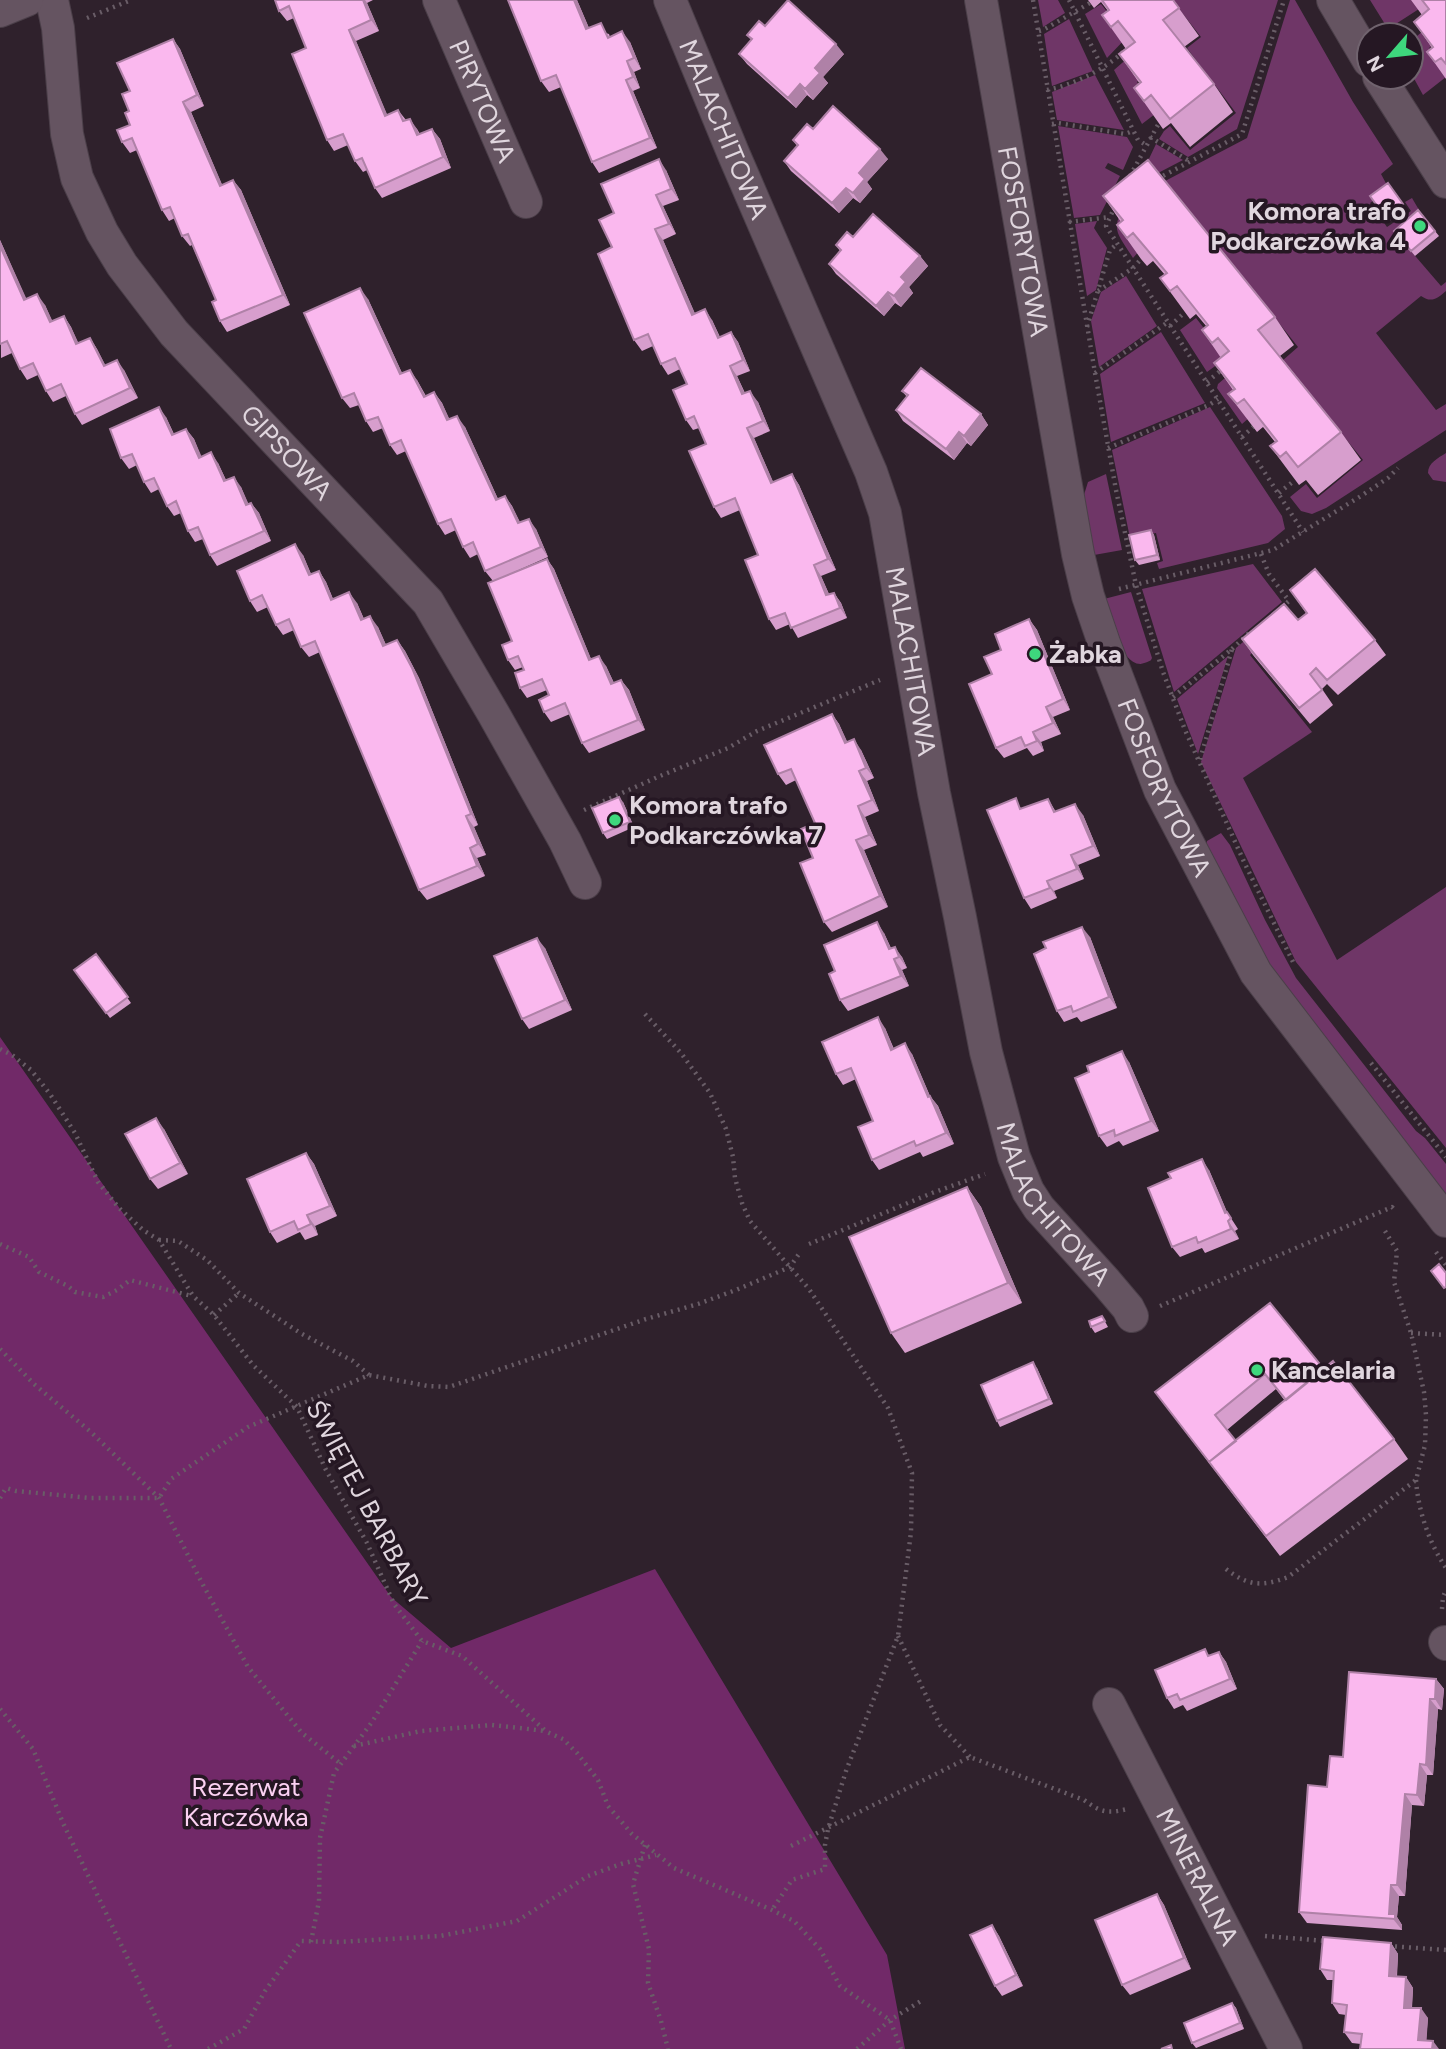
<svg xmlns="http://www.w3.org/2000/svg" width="1446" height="2049" font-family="Figtree,sans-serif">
	<rect width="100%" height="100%" fill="#2f212c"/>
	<path fill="#6f3667" d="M1038,0H1058L1065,13L1043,27Z
		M1172,0H1278L1237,129L1188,157L1159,139L1164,131L1170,126L1190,150L1236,113L1187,48L1201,37Z
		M1290,0H1295L1353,102L1393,164L1381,174L1389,189L1370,203L1387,227L1411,211L1405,202L1412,198L1422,215L1398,236L1441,286L1446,282V291C1437,299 1431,303 1421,296L1376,333L1436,410L1446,404V430L1326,508L1312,514L1301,511L1290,497L1306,484L1317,498L1363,460L1282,361L1298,347L1169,185L1141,249L1133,258C1116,231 1110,230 1127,201L1247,138Z
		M1370,0H1417L1422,7L1388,29Z
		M1101,4L1127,37L1107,58L1085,14Z
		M1069,19L1093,71L1052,86L1044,34Z
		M1435,21L1445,36L1429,48L1446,72V77L1423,95L1411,73V41Z
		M1130,56L1152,69L1137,82L1159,111L1142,124L1114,70Z
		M1095,75L1124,130L1057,120L1052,92Z
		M1058,126L1127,137L1133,147L1123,170L1108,163L1105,168L1120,176L1100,215L1074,218Z
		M1156,144L1183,160L1137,184Z
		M1097,221L1094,228L1107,248L1096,290L1087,296L1075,224Z
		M1126,276L1157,326L1099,367L1091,321L1101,292Z
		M1196,318L1224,354L1220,358L1222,361L1207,372L1180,330Z
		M1161,332L1205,403L1111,442L1100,374Z
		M1232,372L1250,417L1242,424L1217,388L1218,384Z
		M1210,407L1282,516L1285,529L1268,543L1159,569L1157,563L1163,561L1156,533L1130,538L1112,450Z
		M1446,453V482L1433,480L1428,473C1428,463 1438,458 1446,453Z
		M1106,474L1122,550L1094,555L1083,498L1088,482Z
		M1253,564L1282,602L1174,692L1142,589Z
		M1131,592L1152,658L1151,660C1151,661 1141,664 1141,664C1120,665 1109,615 1104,599Z
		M1256,631L1253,652L1250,655L1312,732L1243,778L1337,960L1446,887V1148L1296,962L1201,762L1236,648Z
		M1228,656L1198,754L1177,699Z
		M1221,833L1230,845L1265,920L1296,978L1416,1131L1425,1138L1446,1164V1194L1290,999L1277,979L1206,849L1207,841Z"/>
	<path fill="#712968" d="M0,1037L391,1597L451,1648L655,1569L887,1955L905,2049H0Z"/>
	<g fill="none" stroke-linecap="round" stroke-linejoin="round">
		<g stroke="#4b3f49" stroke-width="34">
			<g id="street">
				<path id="s1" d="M52,0L58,28L67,134L77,178L102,232L122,265L174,333L428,602L493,713L565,841L585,883"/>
				<path id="s2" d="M439,0L526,202"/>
				<path id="s3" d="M670,0L734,155L871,472L885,513L934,793L960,917L986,1052L1014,1157L1028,1191L1039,1208L1106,1282L1128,1308L1132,1316"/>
				<path id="s4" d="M981,0L1078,554L1088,596L1104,643L1160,790L1256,973L1446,1221"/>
				<path d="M1333,0L1369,61"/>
				<path d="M0,11L27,0"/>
				<path d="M1379,77L1446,182"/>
				<path d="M1445,1642L1446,1644"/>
				<path id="s5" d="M1109,1704L1286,2049"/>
			</g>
		</g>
		<path stroke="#695d67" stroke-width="4.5" stroke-dasharray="2 5" stroke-linecap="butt" d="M1033,0L1095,373L1116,490L1136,585L1163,672L1185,730L1245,864L1293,962
			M1069,0L1138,140L1146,145
			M87,18L131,0
			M1039,31L1043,30L1090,3
			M1047,90C1073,85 1104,70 1123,52
			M1052,124L1058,123L1125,134L1133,131
			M1150,137L1189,161
			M1130,176L1159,123
			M1157,179L1242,134L1284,0
			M1115,206L1106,226L1303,532
			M1069,222L1110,217
			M1098,291L1133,268L1141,259
			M1170,326L1184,313
			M1087,327L1110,250L1117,244
			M1095,373L1168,322
			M1207,382L1224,368
			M1242,437L1253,427
			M1108,448L1209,405L1218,399
			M1279,493L1295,480
			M1261,554L1269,574L1289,601L1281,608
			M1119,589L1273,550L1361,496L1388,478L1398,468
			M1232,649L1249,633
			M1173,697L1232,649L1199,763
			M584,810L660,776L728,748L757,731L880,680
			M645,1014L681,1053L710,1093L726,1129L733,1157L735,1178L742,1203L750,1221L809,1289L888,1408L912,1473L911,1532L898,1636L846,1771L828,1829L825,1845V1869L792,1880L772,1910
			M0,1049L12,1055L31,1070L50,1094L75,1133L98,1182L119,1208L143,1230L159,1240L193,1296L214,1315L253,1365L297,1407L326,1470L367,1543L394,1604L422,1641L462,1656L547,1732L563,1739L577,1753L598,1780L608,1806L632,1834L674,1868L772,1910L794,1921L820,1949L840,1986L890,2020L901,2049
			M1371,1063L1446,1157
			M159,1240L178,1241L207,1260L239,1293L302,1334L353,1361L369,1375
			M0,1244L29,1257L39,1272L68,1286L75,1292L103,1297L117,1290L130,1280L192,1296
			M809,1244L932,1193L985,1174
			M1436,1252L1446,1265
			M1160,1306L1392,1207L1394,1209
			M214,1315L239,1293
			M1411,1333L1446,1335
			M0,1349L34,1384L92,1433L159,1498L202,1583L248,1667L302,1733L341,1764
			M1416,1480C1418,1510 1429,1543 1446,1568
			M0,1498L6,1488L16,1491L90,1498H159L171,1479L248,1427L369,1375L428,1386L449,1387L646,1319L698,1304L736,1290L790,1267L801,1251
			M1226,1569C1248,1586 1262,1587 1288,1577L1416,1480L1425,1445L1426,1415L1424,1392L1411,1333L1394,1282L1397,1251L1385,1231
			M1442,1609L1443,1597L1446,1590
			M898,1636L940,1725L970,1757
			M0,1709L33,1749L63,1823L171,2049
			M354,1746L421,1731L492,1725L546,1731
			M645,1845L633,1884L649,1949L648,1983L661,2021L668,2049
			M791,1846L970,1757L1084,1800C1100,1812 1107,1814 1127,1809
			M1265,1936L1326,1941
			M311,1942L319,1901L320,1838L334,1773L372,1722L422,1641
			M1388,1946L1446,1950
			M208,2049L244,2029L265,1991L301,1941L338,1942L440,1936L517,1921L588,1876L621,1864L656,1855
			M857,2049L890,2020L921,2001"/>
		<use href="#street" stroke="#655461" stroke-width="32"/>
	</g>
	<path fill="#d79ecd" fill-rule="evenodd" d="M275,0H373L367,3L379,31L356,41L387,115L398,110L406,120L417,129L420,134L432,129L440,139L451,168L382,198L375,188L367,170L363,172L355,161L348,145L334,151L327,140L306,48L294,18L287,21L279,11Z
		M577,0L589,28L609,34L610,37L630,42L641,69L634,72L640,88L633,91L657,148L599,173L592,162L561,87L549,92L541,81Z
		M1088,0H1173L1199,36L1184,47L1214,84L1233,112L1190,147L1171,123L1163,129L1134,88L1140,84L1119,54L1126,49L1102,15L1108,11L1101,2L1094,8Z
		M1411,0H1446V79L1427,52L1432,48L1414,22L1422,15Z
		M765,26L844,54L823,77L828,83L813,100L807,95L796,108L747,64L739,54L751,40L747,35Z
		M173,39L180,49L204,106L191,112L222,185L233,180L241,190L290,305L227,332L220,321L216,300L192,245L190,246L182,236L175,218L169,221L162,210L137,150L130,153L122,142L130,125L129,111Z
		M813,129L888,159L867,182L872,189L860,203L853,198L839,213L791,171L784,161L797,146L793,140Z
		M666,170L679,200L663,206L676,234L663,240L695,314L712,320L720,337L731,332L738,342L750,371L737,376L745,393L758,402L770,431L754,438L773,482L792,474L799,485L836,570L821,576L829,594L834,593L841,603L847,618L798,638L790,624L776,630L769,619L758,555L740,510L721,518L714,507L706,444L699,428L693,430L686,420L687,384L680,369L668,375L661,364L653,346L642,351L634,340L612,247Z
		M1388,183L1406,210L1388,222L1370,196Z
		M1103,196L1275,317L1294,345L1280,356L1341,432L1361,460L1318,495L1306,480L1299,485L1270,446L1275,442L1263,427L1257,432L1228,394L1233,390L1214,363L1221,358L1202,330L1207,327L1196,314L1190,319L1160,278L1165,275L1153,261L1147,266L1141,259L1117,225L1121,222Z
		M1394,231H1435L1439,236L1415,256Z
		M853,237L920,256L928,266L909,287L913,293L901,307L895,303L884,316L836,274L829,264L840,251L836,245Z
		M0,240L26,299L45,305L52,321L64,316L71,327L78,343L90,338L97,349L105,365L124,370L138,398L82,425L75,414L66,396L53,402L46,391L38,375L27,380L20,369L12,353L1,358Z
		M368,299L402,373L417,380L426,396L434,392L442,403L449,419L465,427L498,499L505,496L512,506L520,523L536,529L548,557L496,580L547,559L554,569L591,659L606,666L614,683L621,680L629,690L645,730L589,753L582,743L570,714L551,722L544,712L549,695L547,690L527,698L520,688L524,670L523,667L515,670L508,660L512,641L493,581L485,571L478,554L470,558L463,547L456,530L445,535L438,524L406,451L397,455L390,445L383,428L373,432L366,421L359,405L350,408L342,398Z
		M902,391L981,414L988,425L971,446L967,443L954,460L903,421L896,410L907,397Z
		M166,417L174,434L186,429L194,439L201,457L218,463L226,480L241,487L248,504L251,503L259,513L271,541L217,566L210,555L203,539L195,542L188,531L181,513L174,516L167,506L159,489L151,493L144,482L137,465L129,469L121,458Z
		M1151,530L1154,535L1160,560L1139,565L1135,560Z
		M303,555L311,574L319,571L326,582L333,599L357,603L364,619L378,627L386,645L397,640L405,651L419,678L478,825L474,827L486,855L477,858L485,876L427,900L419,890L320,652L309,657L301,647L294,630L283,635L276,625L268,607L257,612L250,601Z
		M1290,590L1375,640L1386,655L1338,695L1327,684L1322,689L1333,705L1310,724L1253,655L1242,639L1298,620L1306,613Z
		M1029,619L1037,630L1070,710L1053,717L1061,734L1041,742L1044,751L1033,756L1027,748L1004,758L996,748L992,674L1001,650Z
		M832,714L839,724L847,742L861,750L874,778L867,781L879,811L865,817L877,845L864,850L888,907L832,932L824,922L813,858L815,823L796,780L786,785L778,774Z
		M1048,799L1056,812L1083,815L1100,856L1078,865L1084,879L1054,891L1057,898L1031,909L1024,898L1023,808Z
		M623,802L634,827L607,839L603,833Z
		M884,933L891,948L902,957L907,968L902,970L909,986L848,1011L840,1000L835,971Z
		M1090,937L1117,1008L1081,1022L1077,1017L1064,1022L1057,1011Z
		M545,948L572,1010L529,1029L522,1019Z
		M96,954L131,1003L110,1018L74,970Z
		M885,1028L894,1049L912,1054L930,1096L938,1106L954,1144L923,1157L920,1152L879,1170L872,1160L873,1121L856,1079L843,1085L836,1074Z
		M1129,1062L1159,1131L1123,1146L1119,1141L1107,1147L1099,1136Z
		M164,1129L188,1174L158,1189L150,1179Z
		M306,1153L314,1164L337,1216L315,1226L318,1235L305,1240L300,1232L277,1243L270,1232Z
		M1209,1170L1227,1212L1238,1229L1235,1231L1239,1239L1205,1253L1202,1248L1180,1257L1172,1247Z
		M967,1187L981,1207L1022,1303L905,1353L891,1333Z
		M1270,1303L1324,1369L1394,1439L1408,1459L1280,1556L1155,1392ZM1276,1389L1285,1401L1236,1441L1227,1430Z
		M1102,1316L1108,1327L1095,1333L1091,1327Z
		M1037,1368L1053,1404L1000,1427L997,1421Z
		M1219,1652L1226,1662L1237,1689L1187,1711L1183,1705L1174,1709L1167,1698L1209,1656Z
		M1436,1679L1444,1689L1442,1710L1438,1709L1433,1775H1427L1424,1806L1412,1805L1405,1896H1399L1397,1917L1402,1925V1930L1307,1923L1299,1912L1327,1787L1343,1757Z
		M1157,1894L1164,1905L1191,1969L1130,1995L1122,1985Z
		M992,1925L999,1936L1023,1986L1002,1996L995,1986Z
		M1391,1943L1398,1954L1397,1977H1406L1413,1988L1412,2008L1428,2018L1426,2040L1361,2044L1352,2043L1344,2032L1346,2015L1339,2014L1332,2003L1333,1980H1327L1320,1969Z
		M1232,2003L1236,2008L1244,2029L1196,2048L1192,2043Z"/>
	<path fill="#af81a7" d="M363,0H365L367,3L379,31L371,20Z
		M574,0H577L594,40L586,29Z
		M349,30L356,41L392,126L385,116Z
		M622,31L630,42L641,69L634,58Z
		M173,39L180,49L204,106L197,95Z
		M836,44L844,54L823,77L828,83L813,100L805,89L815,68Z
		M627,61L634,72L640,88L633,77Z
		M626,80L633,91L657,148L650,138Z
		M800,84L807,95L796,108L788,98Z
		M183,102L191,112L227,196L220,186Z
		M410,119L417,129L424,146L417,135Z
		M432,129L440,139L451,168L443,157Z
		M880,149L888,159L867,182L872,189L860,203L853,193L859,173Z
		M659,159L666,170L679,200L671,189Z
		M233,180L241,190L290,305L283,295Z
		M846,188L853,198L839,213L832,203Z
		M656,195L663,206L676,234L669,224Z
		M655,229L663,240L700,325L692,315Z
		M0,240L32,311L24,300L0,246Z
		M920,256L928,266L909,287L913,293L901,307L894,296L901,277Z
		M360,288L368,299L407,384L400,374Z
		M888,292L895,303L884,316L876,306Z
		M37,294L45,305L58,333L50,322Z
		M705,309L712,320L725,349L718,338Z
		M64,316L71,327L84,355L76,344Z
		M731,332L738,342L750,371L743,360Z
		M90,338L97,349L111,376L104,366Z
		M117,360L124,370L138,398L130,388Z
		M730,366L737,376L750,405L742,394Z
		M410,370L417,380L431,407L424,397Z
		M750,391L758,402L770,431L763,421Z
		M434,392L442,403L455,431L447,420Z
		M159,407L166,417L179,446L172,435Z
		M981,414L988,425L971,446L964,436Z
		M457,416L465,427L503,510L496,500Z
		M747,428L754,438L778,493L771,483Z
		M186,429L194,439L207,469L199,458Z
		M959,432L967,443L954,460L946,449Z
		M211,452L218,463L231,491L224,481Z
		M792,474L799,485L836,570L828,559Z
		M234,477L241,487L254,516L246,505Z
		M505,496L512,506L526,534L518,523Z
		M251,503L259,513L271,541L264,531Z
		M529,519L536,529L548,557L541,547Z
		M1151,530L1154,535L1160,560L1157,555Z
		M295,544L303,555L316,586L309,575Z
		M547,559L554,569L596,671L589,660Z
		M814,565L821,576L834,606L826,595Z
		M319,571L326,582L338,611L331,600Z
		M349,592L357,603L369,631L361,620Z
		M834,593L841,603L847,618L840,608Z
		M370,616L378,627L391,656L383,646Z
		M1029,619L1037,630L1070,710L1063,699Z
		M397,640L405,651L419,678L478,825L471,814Z
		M599,656L606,666L619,694L611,684Z
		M621,680L629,690L645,730L638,720Z
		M1046,707L1053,717L1061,734L1053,723Z
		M832,714L839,724L853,754L845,743Z
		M1033,732L1041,742L1044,751L1037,741Z
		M854,739L861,750L874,778L866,768Z
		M859,771L867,781L879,811L872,800Z
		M619,797L623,802L634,827L630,822Z
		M1075,804L1083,815L1100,856L1093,846Z
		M858,806L865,817L877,845L869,835Z
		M466,816L474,827L486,855L478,844Z
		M856,840L864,850L888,907L880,896Z
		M470,848L477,858L485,876L477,866Z
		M1071,855L1078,865L1084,879L1077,869Z
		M1047,881L1054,891L1057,898L1050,888Z
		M877,922L884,933L896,960L889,949Z
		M1082,927L1090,937L1117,1008L1109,997Z
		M537,938L545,948L572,1010L565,1000Z
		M895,947L902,957L907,968L899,957Z
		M894,959L902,970L909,986L901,976Z
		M878,1017L885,1028L898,1060L891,1050Z
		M905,1043L912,1054L935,1108L928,1097Z
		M1122,1051L1129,1062L1159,1131L1151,1121Z
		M930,1096L938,1106L954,1144L946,1133Z
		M156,1118L164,1129L188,1174L180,1163Z
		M306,1153L314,1164L337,1216L330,1206Z
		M1202,1159L1209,1170L1230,1219L1225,1213Z
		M967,1187L981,1207L1022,1303L1008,1283Z
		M307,1215L315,1226L318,1235L311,1224Z
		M1228,1221L1235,1231L1239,1239L1231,1229Z
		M1033,1362L1037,1368L1053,1404L1049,1399Z
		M1219,1652L1226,1662L1237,1689L1230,1679Z
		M1436,1679L1444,1689L1442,1710L1435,1699Z
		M1430,1699L1438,1709L1433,1775L1426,1765Z
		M1420,1764L1427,1775L1424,1806L1417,1795Z
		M1405,1794L1412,1805L1405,1896L1397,1885Z
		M1391,1885L1399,1896L1397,1917L1402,1925V1930L1389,1914Z
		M1157,1894L1164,1905L1191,1969L1184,1958Z
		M992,1925L999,1936L1023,1986L1016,1975Z
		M1391,1943L1398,1954L1396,1986L1389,1976Z
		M1406,1977L1413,1988L1411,2018L1404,2008Z
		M1232,2003L1236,2008L1244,2029L1240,2023Z
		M1421,2008L1428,2018L1426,2049L1418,2040Z
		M1433,2041L1439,2049H1432Z"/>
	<path fill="#fab8ee" stroke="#af81a7" stroke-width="2" d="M275,0H363L371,20L349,30L385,116L398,110L403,121L410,119L417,135L432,129L443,157L375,188L362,158L355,161L343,134L327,140L292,54L306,48L289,6L279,11Z
		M508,0H574L586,29L601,23L608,38L622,31L634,58L627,61L633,77L626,80L650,138L592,162L556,75L541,81Z
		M788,0L836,44L815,68L820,73L805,89L800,84L788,98L739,54L752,39L747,35L759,21L765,26Z
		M1102,0H1173L1179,8L1163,20L1214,84L1170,119L1151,95L1144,101L1134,88L1141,82L1119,54L1135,42L1118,21L1111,27L1102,15L1109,10Z
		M1422,0H1446V64L1441,58L1435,62L1427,52L1433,47L1414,22L1429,9Z
		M173,39L197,95L183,102L220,186L233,180L283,295L220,321L212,302L216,300L188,234L182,236L170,207L162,210L132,138L122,142L117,130L130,125L125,113L129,111L122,94L130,91L117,63Z
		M833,106L880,149L859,173L865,179L853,193L846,188L832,203L784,161L798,145L793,140L807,124L813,129Z
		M659,159L671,189L656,195L669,224L655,229L692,315L705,309L718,338L731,332L743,360L730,366L742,394L750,391L763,421L747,428L771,483L792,474L828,559L814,565L826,595L834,593L840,608L791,628L785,613L769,619L745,560L758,555L735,498L714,507L689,451L706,444L694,416L686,420L673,390L687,384L675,358L661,364L648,334L634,340L598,254L612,247L599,220L614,213L601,184Z
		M1148,160L1275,317L1258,330L1341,432L1298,467L1286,452L1280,457L1270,446L1277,441L1244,399L1237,404L1228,394L1235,389L1214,363L1229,351L1218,338L1212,343L1202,330L1208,325L1177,286L1170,291L1160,278L1167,273L1133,233L1127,238L1117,225L1123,220L1103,196Z
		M1388,183L1403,204L1385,217L1370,196Z
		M1418,210L1435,231L1411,251L1394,231Z
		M873,214L920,256L901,277L906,282L894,296L888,292L876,306L829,264L841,250L836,245L847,232L853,237Z
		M0,246L24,300L37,294L50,322L64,316L76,344L90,338L104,366L117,360L130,388L75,414L61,384L46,391L33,363L20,369L7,341L0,344Z
		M360,288L400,374L410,370L424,397L434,392L447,420L457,416L496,500L505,496L518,523L529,519L541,547L485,571L473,542L463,547L451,519L438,524L401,440L390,445L378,417L366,421L354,393L342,398L304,313Z
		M921,368L981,414L964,436L959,432L946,449L896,410L908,395L902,391Z
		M159,407L172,435L186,429L199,458L211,452L224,481L234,477L246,505L251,503L264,531L210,555L198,527L188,531L176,501L167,506L154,478L144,482L132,454L121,458L110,429Z
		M1151,530L1157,555L1135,560L1129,535Z
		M295,544L309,575L319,571L331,600L349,592L361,620L370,616L383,646L397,640L412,668L471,814L466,816L478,844L470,848L477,866L419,890L315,641L301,647L289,619L276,625L262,595L250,601L237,571Z
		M547,559L589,660L599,656L611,684L621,680L638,720L582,743L565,703L544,712L539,700L549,695L542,679L520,688L515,673L524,670L518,656L508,660L502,645L512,641L488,583Z
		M1315,569L1375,640L1327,680L1316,668L1310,674L1322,690L1299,708L1242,639L1284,604L1298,620L1307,613L1290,590Z
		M1029,619L1063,699L1046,707L1053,723L1033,732L1037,741L1025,746L1021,737L996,748L969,684L992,674L984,657L1001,650L995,634Z
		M832,714L845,743L854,739L866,768L859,771L872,800L858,806L869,835L856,840L880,896L824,922L800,863L813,858L801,829L815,823L791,769L778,774L764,745Z
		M619,797L630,822L603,833L592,808Z
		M1016,798L1020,809L1048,799L1054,812L1075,804L1093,846L1071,855L1077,869L1047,881L1050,888L1024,898L987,810Z
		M877,922L889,949L895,947L899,957L894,959L901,976L840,1000L829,974L835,971L824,945Z
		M1082,927L1109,997L1073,1012L1071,1006L1057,1011L1034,954L1046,948L1043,942Z
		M537,938L565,1000L522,1019L494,956Z
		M96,954L128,997L106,1013L74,970Z
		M878,1017L891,1050L905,1043L928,1097L930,1096L946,1133L916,1146L914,1141L872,1160L858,1127L873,1121L851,1068L836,1074L822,1042Z
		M1122,1051L1151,1121L1115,1136L1114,1130L1099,1136L1075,1078L1089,1072L1087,1066Z
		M156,1118L180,1163L150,1179L125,1134Z
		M306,1153L330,1206L307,1215L311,1224L298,1230L294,1221L270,1232L247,1179Z
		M1202,1159L1225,1213L1227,1212L1231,1218L1228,1221L1231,1229L1198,1243L1196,1237L1172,1247L1148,1188L1171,1178L1168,1173Z
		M967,1187L1008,1283L891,1333L849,1237Z
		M1439,1264L1446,1273V1287L1444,1288L1431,1271Z
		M1270,1303L1324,1369L1286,1400L1265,1374L1215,1415L1236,1441L1209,1462L1213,1467L1155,1392Z
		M1102,1316L1105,1321L1091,1327L1089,1321Z
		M1333,1361L1394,1439L1266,1536L1209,1462Z
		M1033,1362L1049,1399L997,1421L981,1385Z
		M1205,1649L1208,1656L1219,1652L1230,1679L1180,1700L1177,1694L1167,1698L1155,1670Z
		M1349,1672L1436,1679L1435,1699H1430L1426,1765L1420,1764L1417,1795L1405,1794L1397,1885H1391L1389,1914H1395V1919L1299,1912L1308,1785L1327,1787L1330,1756L1343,1757Z
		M1157,1894L1184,1958L1122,1985L1095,1920Z
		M992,1925L1016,1975L995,1986L970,1935Z
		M1323,1937L1391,1943L1389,1976L1406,1977L1404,2008H1421L1418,2040L1433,2041L1432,2049H1360L1362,2034L1344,2032L1347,2005L1332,2003L1334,1971L1320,1969Z
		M1232,2003L1240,2023L1192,2043L1184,2023Z
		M1171,2045L1172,2049H1161Z"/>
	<g fill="#3ed77d" stroke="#251723" stroke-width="2.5">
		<circle cx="1420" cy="226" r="7"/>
		<circle cx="1035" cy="654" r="7"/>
		<circle cx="615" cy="820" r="7"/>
		<circle cx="1257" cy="1370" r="7"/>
	</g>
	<g text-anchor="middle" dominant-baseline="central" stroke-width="7" stroke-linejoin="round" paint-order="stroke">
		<g font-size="26" fill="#e0d6de" stroke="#251723">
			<text stroke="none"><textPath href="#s2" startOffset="110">PIRYTOWA</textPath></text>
			<text stroke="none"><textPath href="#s3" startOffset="140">MALACHITOWA</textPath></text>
			<text stroke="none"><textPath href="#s4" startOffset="245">FOSFORYTOWA</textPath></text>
			<text stroke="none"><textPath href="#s1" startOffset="528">GIPSOWA</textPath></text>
			<text stroke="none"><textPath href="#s3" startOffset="707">MALACHITOWA</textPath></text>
			<text stroke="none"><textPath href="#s4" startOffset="812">FOSFORYTOWA</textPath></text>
			<text stroke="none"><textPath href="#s3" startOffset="1274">MALACHITOWA</textPath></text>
			<text transform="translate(367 1503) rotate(62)">ŚWIĘTEJ BARBARY</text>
			<text stroke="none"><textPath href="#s5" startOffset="194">MINERALNA</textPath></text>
		</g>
		<g font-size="26" font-weight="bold" fill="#e0d6de" stroke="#251723" text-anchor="start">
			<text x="1406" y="211" text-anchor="end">Komora trafo<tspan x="1406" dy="30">Podkarczówka 4</tspan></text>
			<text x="1049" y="654">Żabka</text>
			<text x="629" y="805">Komora trafo<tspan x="629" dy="30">Podkarczówka 7</tspan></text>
			<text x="1271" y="1370">Kancelaria</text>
		</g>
		<g font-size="26" fill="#fbd1f2" stroke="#251723">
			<text x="246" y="1787">Rezerwat<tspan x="246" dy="30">Karczówka</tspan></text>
		</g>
	</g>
	<g transform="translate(1390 56) rotate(242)"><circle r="33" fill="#251723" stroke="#70636e" stroke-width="2"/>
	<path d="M0-5L12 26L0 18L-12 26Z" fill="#3ed77d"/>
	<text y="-10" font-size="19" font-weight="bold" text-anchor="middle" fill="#e0d6de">N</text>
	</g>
</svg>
